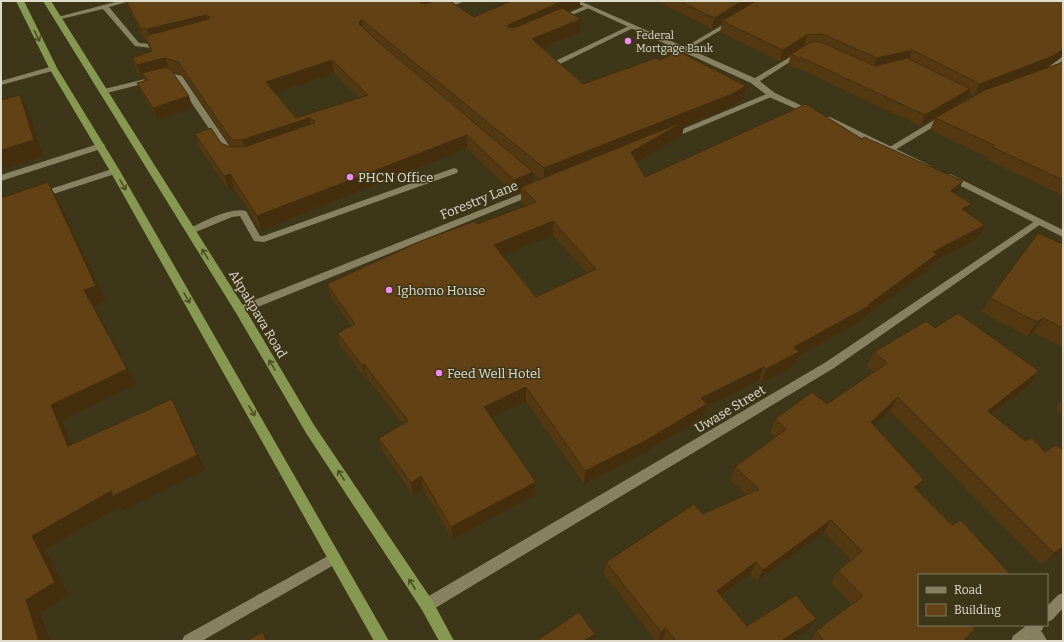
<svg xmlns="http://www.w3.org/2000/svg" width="1064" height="642" font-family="Bitter,serif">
	<rect width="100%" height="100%" fill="#3d3619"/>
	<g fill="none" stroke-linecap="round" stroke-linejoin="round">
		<path fill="#888161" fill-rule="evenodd" d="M119,1H130L109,7L139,43L152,44L161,42L164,44L163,45L152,48L135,46L103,9L57,20L54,18Z
			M456,1H465L444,9L439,8Z
			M587,5L590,7L589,8L562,19L557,18Z
			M631,25L634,27L633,28L556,66H550L549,64Z
			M53,66H56V70L1,85V81Z
			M170,73L182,76L234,153L233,155H227L176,80L170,77L103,94L99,92L100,90Z
			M115,168L119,171L118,173L44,197H38L37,195L38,193Z
			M454,168L457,169L458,171L457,173L264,242L254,241L240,216L232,217L191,234L186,231L188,229C203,222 230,207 246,211L260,236H263Z
			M1029,625C1038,625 1044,634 1047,641H1031L1024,631L1026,626Z"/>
		<path fill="#888161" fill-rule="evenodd" d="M731,20L734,22L733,23L685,51L680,50Z
			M802,50L804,51V53L757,83H754L750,81Z
			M1060,57H1063V63L1051,74H1045V70Z
			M769,93H775L776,95L673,138H667L666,136Z
			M941,116H944L948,118L895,150H889L888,148Z
			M98,144H104L105,146L104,148L1,181V175Z
			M533,189L537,192L536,194L243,313H237L235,310L237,307Z
			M1038,219L1041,220L1042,222L1041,224L834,368L432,610L427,611L422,610L420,605L422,600L826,362Z
			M335,552L339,554L341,558L339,562L202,641H182L184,636Z
			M1063,593V608L1052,620L1047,622V606L1058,595Z
			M1027,625H1044L1042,630L1028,641H1011L1013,636Z"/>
		<path fill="#888161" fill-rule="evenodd" d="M572,1H580L757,79L775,93L815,112L811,114H808L769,97L751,83Z
			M824,117H830L931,166L930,168H924L824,121Z
			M950,174L1063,230V237L947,179L946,177Z"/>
		<path fill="#869852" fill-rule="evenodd" d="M16,1H24L57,68L120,171L389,641H374L110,171L49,68Z
			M43,1H51L244,307L314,425L432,600L454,641H439L422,610L306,433L236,313Z"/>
	</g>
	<path fill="#543811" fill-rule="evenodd" d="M125,1H450L474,17L511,1H580V6L568,12L580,32L543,48L583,84L743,99L729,107L684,126L682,135L636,162L645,177L862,139L957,194L972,204L968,213L977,239L933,262L930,268L865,316L863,320L798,356L794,366L761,383L759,380L706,407L703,417L642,454L584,484L526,401L491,417L536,494L453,539L423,489L413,495L382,450L379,438L403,424L367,378H366L341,347L337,333L351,326L331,297L327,284L526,205L521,201V191L514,194L467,148L261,230L234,188L229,190L200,148L195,134L231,147L183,75L172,72L193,108L158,119L142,94L137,83L145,81L144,78H142L137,71L132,58L151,52L147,42H146ZM334,73L360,98L296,118L275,93ZM533,173L540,179L533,182ZM553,235L587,273L536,297L503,255Z
		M657,1H1063V56L1047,68L1061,63L1063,60V194L1062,195L986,159L987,157L930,130L935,118L981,93L974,95L968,92L965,100L921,126L797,68V69L788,65L791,55L780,61L720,32L722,23L712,29Z
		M1063,244V347L1033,332L1027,336L982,312L990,298Z
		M935,328L1029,385L992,414L1063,550L1042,565L890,411L874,425L924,480L917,490L919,575L963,641H810L816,631L852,604L831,583L838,571L851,560L824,532L757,581L750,574L721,596L747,626L808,630L791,641H665L663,639L660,641H656L604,574L606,562L746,495L731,480L735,467L775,437L770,433L775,419L827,404L874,372L867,366L874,352Z
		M1063,400V415L1055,409Z"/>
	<path fill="#452e0e" d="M420,1H439L421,13Z
		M563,1H580V6L508,38L507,27L508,25Z
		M742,1H759L722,21V23L712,29L714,18Z
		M206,15L210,28L152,42L147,29Z
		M581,19L580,32L532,52V39Z
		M362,20L364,33L362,35L359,22Z
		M807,35L804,47L780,61L783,50Z
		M1063,49V56L1047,68L974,95L980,84Z
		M912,50L908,62L873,69L877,58Z
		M165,58L170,72L142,73L144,78H142L137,65Z
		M332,60L334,73L270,95L266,82Z
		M746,86L743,99L729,107L684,126L682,135L630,166L544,182V168Z
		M970,89L965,100L921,126L925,115Z
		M20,95L29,112L43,157L1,170V150Z
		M189,96L193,108L158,119L153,108Z
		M309,118L313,132L247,154L242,140Z
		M467,135V148L261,230L257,216Z
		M533,172V186L521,187V191L514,194V180Z
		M230,174L234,188L229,190L224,176Z
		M963,181L956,195L951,191Z
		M48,182L57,198L106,301L94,306L136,384L62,420L79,460L68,446L51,405L84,290Z
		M972,204L965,218L962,209Z
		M553,221V235L495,259L494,245Z
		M985,225L977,239L933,262L930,268L865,316L863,320L798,356L794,366L761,383L766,369L794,347L868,305L933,252Z
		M1043,318L1033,332L1027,336L1037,322Z
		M364,364L367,378H366L362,365Z
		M764,367L759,380L706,407L703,417L642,454L584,484L585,471L701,398Z
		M1039,371L1029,385L978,424L988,411Z
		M526,387V401L485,420L484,407Z
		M898,397L890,411L864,435L871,422Z
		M172,399L180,414L205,470L124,510L121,506L45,549L68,595L40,613L50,641H39L26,600L32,536L111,491Z
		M421,476L423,489L413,495L411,483Z
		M924,480L915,493L914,487Z
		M536,482V494L453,539L451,527Z
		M831,520L824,532L757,581L763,570Z
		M1063,547V550L1042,565L1054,553Z
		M756,562L750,574L712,602L717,591Z
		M816,619L808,630L791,641H781Z
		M666,628L663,639L660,641H658L661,632Z
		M263,632L269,641H266Z
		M595,634L594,638L590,641H584Z"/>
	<path fill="#624114" stroke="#452e0e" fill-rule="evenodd" d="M126,1H420V3L426,4L433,1H450L474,17L511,1H563L508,25L507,27L514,28L562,8L581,19L532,39L583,84L656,58L660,60L678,51L746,86L732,94L544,168L362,20L359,22L360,25L382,45L533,172L514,180L467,135L257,216L230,174L224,176L195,134L211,128L221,143L230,147H244L314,123L315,121L309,118L242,140H233L229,136L178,62L165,58L137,65L132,58L152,51L145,36L209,19L210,17L206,15L147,29H141ZM332,60L368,95L296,118L266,82Z
		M680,1H742L714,18Z
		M756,1H1063V49L1053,56L980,84L912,50L877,58L822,34L807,35L783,50L722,21Z
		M811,42H821L875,66L907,58L970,89L925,115L800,57V59L791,54Z
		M1063,60V180L992,147L994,145L935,118L985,90L1061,63Z
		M166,67L171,70L189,96L153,108L137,83L147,80L142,73Z
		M20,95L34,140L1,150V100Z
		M806,104L862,139L864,137L963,181L951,191L972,204L962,209L985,225L933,252L937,254L868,305L869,306L794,347L799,352L766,369L764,367L701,398L707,404L645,441L585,471L526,387L484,407L536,482L451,527L421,476L411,483L379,438L408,421L364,364L362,365L337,333L355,324L327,284L421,241L475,221L477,224L536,202L521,187L685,121L631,152L645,177ZM553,221L596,269L536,297L494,245Z
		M48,182L96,286L84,290L127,369L51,405L68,446L172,399L197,455L113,496L111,491L32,536L55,582L26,600L39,641H1V198Z
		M1038,233L1063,244V328L1043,318L1037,322L990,298Z
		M958,313L1039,371L988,411L1025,441L1032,438L1045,452L1056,445L1063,450V547L1054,553L898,397L871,422L924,480L914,487L952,525L961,520L1011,575H919V625H971L975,629L963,641H824L816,631L863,596L838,571L862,551L831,520L763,570L756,562L717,591L747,626L796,595L816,619L781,641H676L666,628L661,632L606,562L694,504L703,514L759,489L735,467L786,429L775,419L812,392L827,404L887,363L874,352L926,321L935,328Z
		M579,612L595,634L584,641H536Z
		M263,632L266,641H246Z"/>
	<defs><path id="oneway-shaft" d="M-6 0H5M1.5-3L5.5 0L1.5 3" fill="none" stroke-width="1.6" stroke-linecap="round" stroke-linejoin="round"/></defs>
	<g stroke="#4f4e27">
		<use href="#oneway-shaft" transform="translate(37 36) rotate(64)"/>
		<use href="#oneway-shaft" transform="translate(123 185) rotate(60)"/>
		<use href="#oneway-shaft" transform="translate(205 254) rotate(-122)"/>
		<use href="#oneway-shaft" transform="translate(187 298) rotate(60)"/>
		<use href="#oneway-shaft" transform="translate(272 365) rotate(-121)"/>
		<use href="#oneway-shaft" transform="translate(252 411) rotate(60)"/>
		<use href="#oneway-shaft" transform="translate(341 475) rotate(-123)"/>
		<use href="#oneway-shaft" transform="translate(412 584) rotate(-123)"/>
	</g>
	<g fill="#f18af4" stroke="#3d3619" stroke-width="1.5">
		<circle cx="628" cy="41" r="4"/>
		<circle cx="350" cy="177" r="4"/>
		<circle cx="389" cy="290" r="4"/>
		<circle cx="439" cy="373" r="4"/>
	</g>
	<g text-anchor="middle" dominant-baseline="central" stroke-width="3" stroke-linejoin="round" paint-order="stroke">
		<g font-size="11" fill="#e0dccb" stroke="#3d3619" text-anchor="start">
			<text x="636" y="35">Federal<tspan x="636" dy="13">Mortgage Bank</tspan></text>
		</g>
		<g font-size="13" fill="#e0dccb" stroke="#3d3619" text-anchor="start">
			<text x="358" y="177">PHCN Office</text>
			<text x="397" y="290">Ighomo House</text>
			<text x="447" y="373">Feed Well Hotel</text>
		</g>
		<g font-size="13" fill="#e0dccb" stroke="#3d3619">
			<text transform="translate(479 200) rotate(-22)">Forestry Lane</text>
			<text transform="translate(258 314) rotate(59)">Akpakpava Road</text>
			<text transform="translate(730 409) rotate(-31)">Uwase Street</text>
		</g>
	</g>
	<rect width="1064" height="642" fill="none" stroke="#e0dccb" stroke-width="4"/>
	<rect x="918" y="574" width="130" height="52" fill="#3d3619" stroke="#7e7860"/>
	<rect x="926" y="587" width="20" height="6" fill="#888161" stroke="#7e7860"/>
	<text x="954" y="594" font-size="12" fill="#e0dccb">Road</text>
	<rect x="926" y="604" width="20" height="12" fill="#624114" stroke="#7e7860"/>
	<text x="954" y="614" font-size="12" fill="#e0dccb">Building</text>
</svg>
